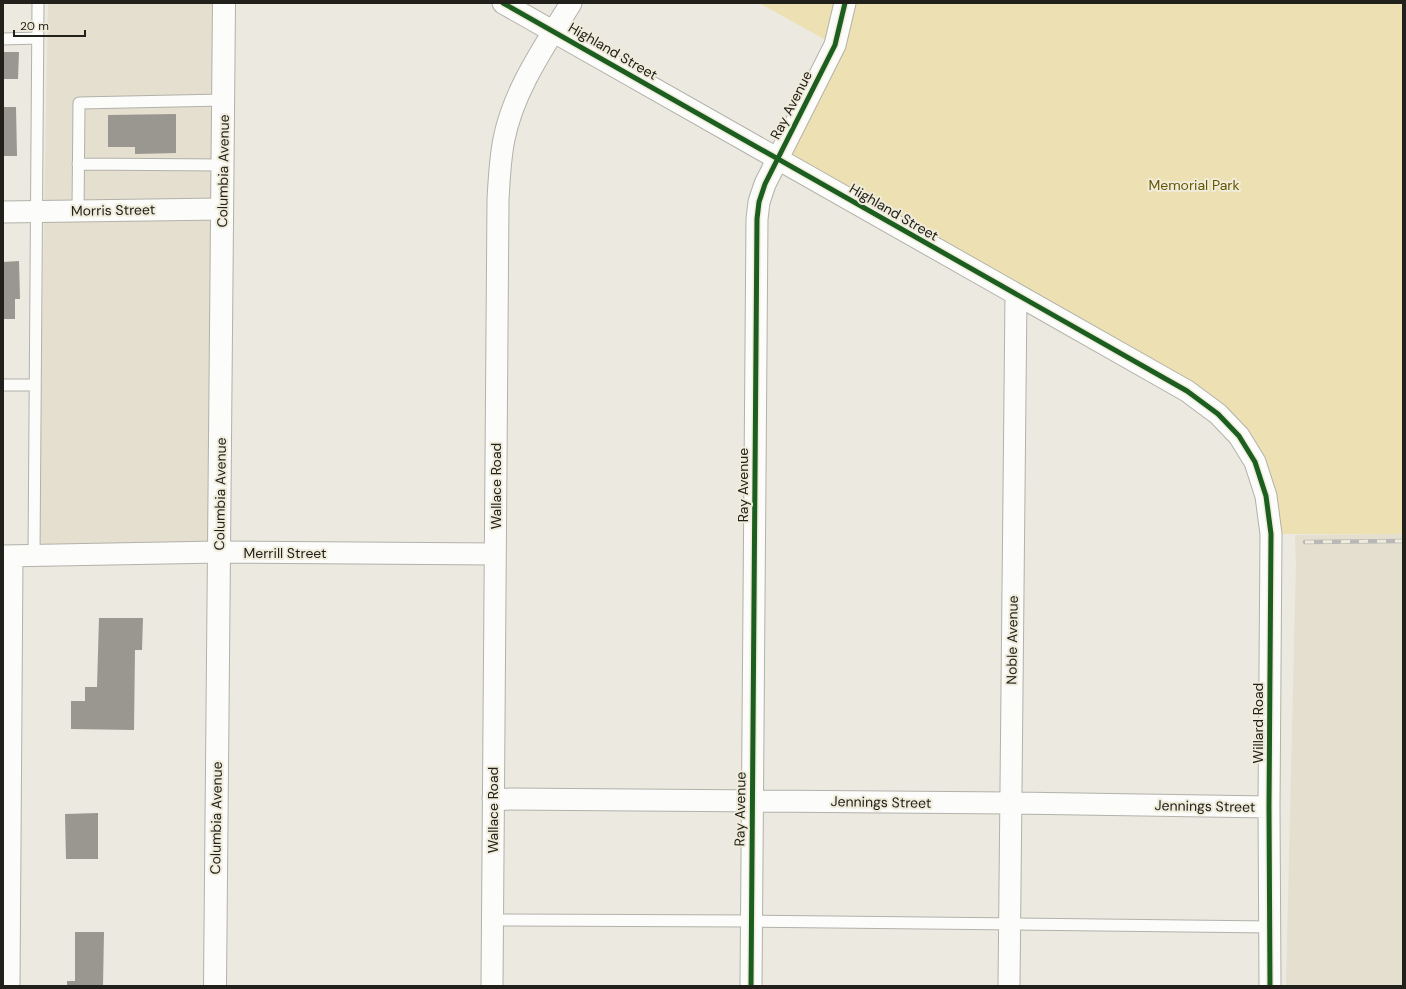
<svg xmlns="http://www.w3.org/2000/svg" width="1406" height="989" font-family="'DM Sans',sans-serif">
	<rect width="100%" height="100%" fill="#ebe9e0"/>
	<path fill="#e4dfce" d="M48,3H219L215,548L38,551Z
		M1403,534V986H1286L1296,564L1295,535Z"/>
	<path fill="#ede1b3" d="M759,3H1403V534H1271L1266,496L1218,414L777,159L835,45Z"/>
	<path fill="#999790" d="M3,52H19L18,79H3Z
		M3,107H16L17,156H3Z
		M176,114V153L135,154V147H108V115Z
		M19,261L20,299H15V319H3V262Z
		M99,618H143L142,650H135L134,730L71,729V701H85V687H97Z
		M98,813V859H66L65,814Z
		M75,932H104L103,986H67V981H75Z"/>
	<g fill="none" stroke-linecap="round" stroke-linejoin="round">
		<g stroke="#b2b1aa" stroke-width="13">
			<path id="service" d="M3,39L38,38
				M78,164L223,165
				M78,211L79,103L223,100
				M3,385H35
				M34,556L38,3
				M492,920L751,921L1270,927"/>
		</g>
		<g stroke="#b2b1aa" stroke-width="23">
			<path id="minor" d="M503,3L1187,391L1218,414L1239,436L1255,462L1266,496L1271,534L1269,807L1270,986
				M3,212L222,209
				M3,556L219,552L495,554
				M493,799L1010,803L1269,807
				M9,986L12,556
				M492,986L498,200C499,180 500,159 504,139C514,89 545,46 571,3
				M751,986L757,219L759,202L765,184L835,45L845,3
				M1009,986L1016,294"/>
		</g>
		<g stroke="#b2b1aa" stroke-width="24">
			<path id="tertiary" d="M215,986L224,3"/>
		</g>
		<use href="#service" stroke="#fcfcfa" stroke-width="11"/>
		<use href="#minor" stroke="#fcfcfa" stroke-width="21"/>
		<use href="#tertiary" stroke="#fcfcfa" stroke-width="22"/>
		<g stroke="#b8b8b6" stroke-width="4.5">
			<path id="rail" d="M1305,542L1403,541"/>
		</g>
		<use href="#rail" stroke="#f0ecdb" stroke-width="3" stroke-dasharray="9" stroke-linecap="butt"/>
		<g stroke="#f0ecdb" stroke-width="8">
			<path id="cycleway" d="M503,3L1187,391L1218,414L1239,436L1255,462L1266,496L1271,534L1269,807L1270,986
				M751,986L757,219L759,202L765,184L835,45L845,3"/>
		</g>
		<use href="#cycleway" stroke="#1b5e20" stroke-width="5"/>
	</g>
	<g text-anchor="middle" dominant-baseline="central" stroke-width="4" stroke-linejoin="round" paint-order="stroke">
		<g font-size="14" fill="#22201a" stroke="#f0ecdb">
			<text transform="translate(613 51) rotate(30)">Highland Street</text>
			<text transform="translate(791 105) rotate(-63)">Ray Avenue</text>
			<text transform="translate(223 171) rotate(-89)">Columbia Avenue</text>
			<text transform="translate(113 210) rotate(-1)">Morris Street</text>
			<text transform="translate(894 212) rotate(30)">Highland Street</text>
			<text transform="translate(743 485) rotate(-90)">Ray Avenue</text>
			<text transform="translate(496 486) rotate(-90)">Wallace Road</text>
			<text transform="translate(220 494) rotate(-89)">Columbia Avenue</text>
			<text x="285" y="553">Merrill Street</text>
			<text transform="translate(1012 640) rotate(-89)">Noble Avenue</text>
			<text transform="translate(1258 723) rotate(-90)">Willard Road</text>
			<text transform="translate(881 802) rotate(1)">Jennings Street</text>
			<text transform="translate(1205 806) rotate(1)">Jennings Street</text>
			<text transform="translate(740 809) rotate(-89)">Ray Avenue</text>
			<text transform="translate(493 810) rotate(-90)">Wallace Road</text>
			<text transform="translate(216 818) rotate(-89)">Columbia Avenue</text>
		</g>
		<g font-size="14" fill="#650" stroke="#f0ecdb">
			<text x="1194" y="185">Memorial Park</text>
		</g>
	</g>
	<rect width="1406" height="989" fill="none" stroke="#22201a" stroke-width="8"/>
	<path d="M14 30v6h71v-6" fill="none" stroke="#22201a" stroke-width="2"/>
	<text x="20" y="30" font-size="12" fill="#22201a" stroke="#f0ecdb" stroke-width="3" paint-order="stroke">20 m</text>
</svg>
